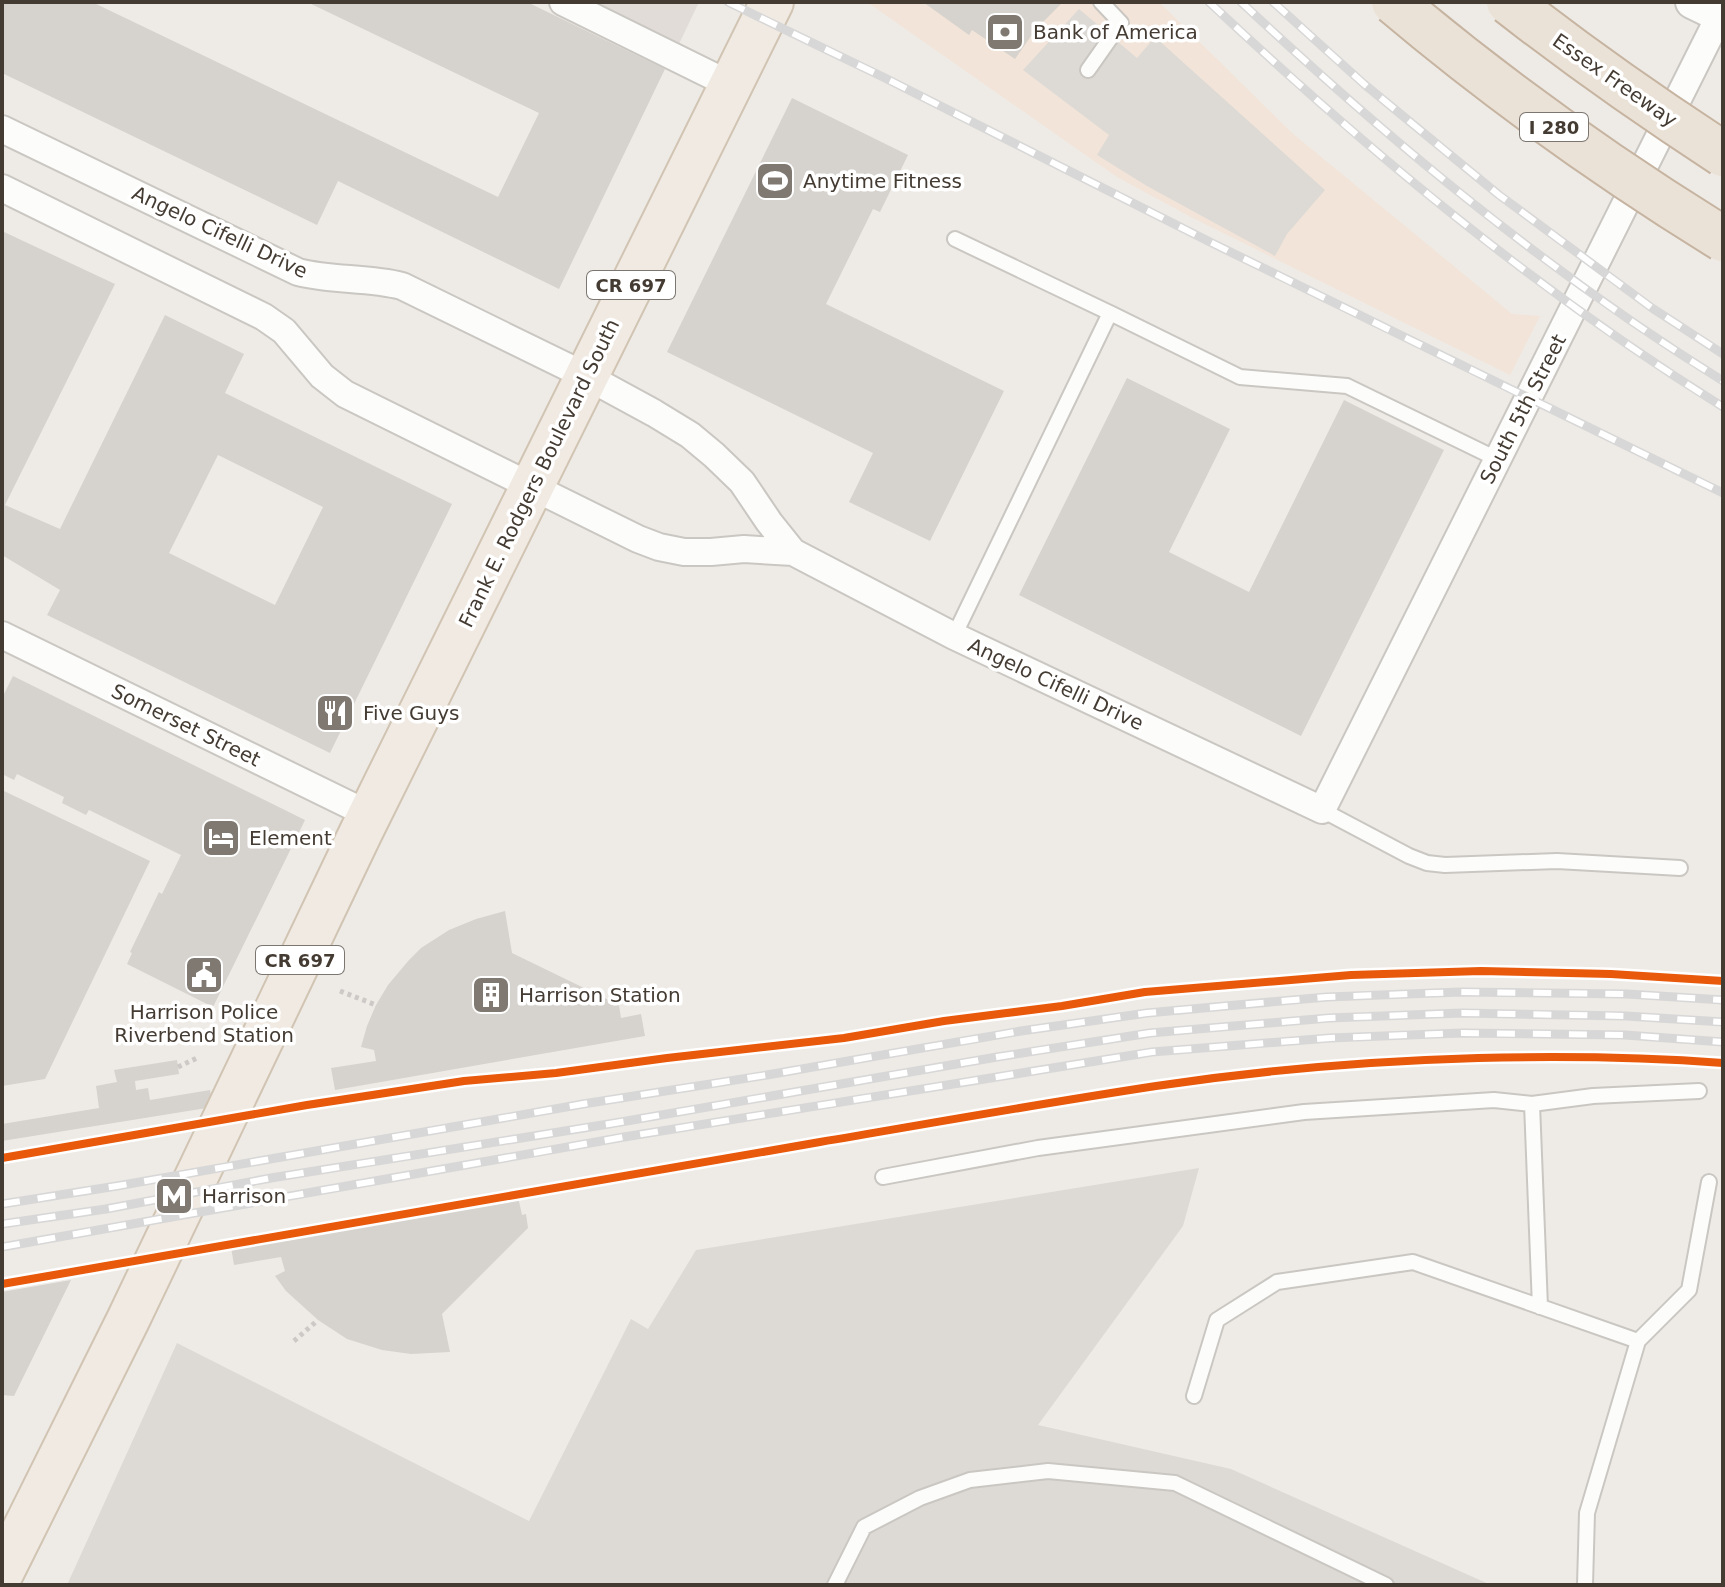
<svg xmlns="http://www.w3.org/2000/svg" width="1725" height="1587" font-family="'DejaVu Sans',sans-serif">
	<rect width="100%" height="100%" fill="#eeebe6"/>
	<path fill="#f2e4d8" d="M867,2H1159L1292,133L1512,314L1540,316L1510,375L1191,217L1117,177Z"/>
	<path fill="#e1dcd7" d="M592,2H699L679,44Z"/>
	<path fill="#dddad6" d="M1079,9L1137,58L1155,37L1325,190L1287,234L1275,256L1147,186L1097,155L1109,135L1023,70Z
		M1199,1168L1183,1226L1038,1425L1231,1469L1491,1585H67L177,1343L529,1521L631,1319L648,1329L696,1250Z"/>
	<path fill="#d6d2cd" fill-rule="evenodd" d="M2,2H92L498,197L539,113L307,2H527L665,69L559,289L338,181L317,225L2,73Z
		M923,2H1063L1036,29L1015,59L972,30L969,35Z
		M792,98L908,155L880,212L873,209L826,304L1004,391L930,541L849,502L873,453L667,352Z
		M2,231L115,284L5,505L60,529L165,315L244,354L225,393L452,504L330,753L47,615L60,590L2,555ZM218,455L323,507L275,605L169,553Z
		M1127,378L1230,429L1169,552L1249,592L1344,400L1444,450L1301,736L1019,595Z
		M13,676L305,820L213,1007L127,964L132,953L130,952L159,892L162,894L181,855L89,810L86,815L62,803L64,797L17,774L14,780L2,774V698Z
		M2,790L150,861L45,1079L2,1086Z
		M505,911L512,953L619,1005L621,1018L641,1014L645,1036L335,1090L331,1068L376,1061L374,1050L361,1047L367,1026L376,1005L388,985L409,960L421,948L449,930L476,919Z
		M177,1060L179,1074L135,1081L136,1090L148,1088L150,1100L210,1090L213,1107L2,1141V1124L99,1108L96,1086L117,1082L114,1070Z
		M518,1197L522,1215L526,1214L528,1228L442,1314L450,1352L411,1354L382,1350L347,1339L318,1320L286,1291L275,1276L285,1271L281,1257L234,1265L231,1247Z
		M71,1280L14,1396L2,1395V1292Z"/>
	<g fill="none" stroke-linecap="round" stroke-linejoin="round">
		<g stroke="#cac7c2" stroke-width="18">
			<path id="service" d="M1088,70L1121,23L1101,2
				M1110,313L1240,377L1347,386L1497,459
				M954,636L1110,313L955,239
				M1322,810L1409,856L1427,863L1445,865L1557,861L1680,868
				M883,1177L1038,1148L1304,1112L1494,1100L1532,1104
				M1540,1307L1532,1104L1593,1096L1699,1091
				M1638,1341L1689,1290L1709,1182
				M1194,1396L1217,1320L1277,1282L1413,1262L1638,1341L1587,1513L1585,1585
				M835,1585L864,1527L920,1498L970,1480L1048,1471L1175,1483L1386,1585"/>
		</g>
		<g stroke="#cac7c2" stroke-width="30">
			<path id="minor" d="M563,2L731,85
				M2,129L298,272C332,281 367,277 402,286L586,376L654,413L690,435L714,455L742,482L769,522L793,552L954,636L1322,810L1723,9
				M2,188L264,317L284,331L322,376L345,394L638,539L659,547L684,552H711L744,549L793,552
				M2,635L370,815"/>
		</g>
		<g stroke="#cac7c2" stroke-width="36">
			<path id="tertiary" d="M1692,2L1723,17"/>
		</g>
		<g stroke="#d1c4b3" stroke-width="46">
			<path id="primary" d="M2,1573L128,1320L361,832L772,2"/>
		</g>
		<path stroke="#cdc9c6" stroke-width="5" stroke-dasharray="4 4" stroke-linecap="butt" d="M340,991L376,1005
			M178,1067L199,1057
			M294,1341L318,1320"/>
		<use href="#service" stroke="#fcfcfb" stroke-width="14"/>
		<use href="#minor" stroke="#fcfcfb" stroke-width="26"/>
		<use href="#tertiary" stroke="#fcfcfb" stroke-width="32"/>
		<use href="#primary" stroke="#f0eae2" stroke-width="42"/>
		<g stroke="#d8d7d7" stroke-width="9">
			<path id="rail" d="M728,2L883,77L1210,242L1723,493
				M1209,2C1369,152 1537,291 1723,407
				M1241,2C1391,142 1549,273 1723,381
				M1273,2L1364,84L1499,195L1652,308L1723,354
				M2,1158L307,1105L464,1081L556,1073L667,1058L844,1038L944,1021L1062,1006L1145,992L1351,975L1481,971L1611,974L1723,981
				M2,1204L117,1186L583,1104L767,1075L1021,1031L1147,1013L1327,997L1461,992L1627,994L1723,1000
				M2,1224L106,1209L271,1178L615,1123L997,1057L1150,1033L1329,1018L1462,1013L1626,1016L1723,1022
				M2,1247L624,1137L1152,1052L1330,1038L1462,1033L1625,1035L1723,1042
				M2,1284C274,1235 547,1189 820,1142C932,1123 1044,1103 1156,1086C1263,1070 1371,1061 1478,1058C1560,1056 1642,1057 1723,1063"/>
		</g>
		<use href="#rail" stroke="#fff" stroke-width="6" stroke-dasharray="18" stroke-linecap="butt"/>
		<g stroke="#c6b4a1" stroke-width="48" stroke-linecap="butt">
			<path id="motorway-bridge" d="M1394,2C1497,89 1608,168 1723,239
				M1509,2C1578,56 1649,106 1723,154"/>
		</g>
		<use href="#motorway-bridge" stroke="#ebe2d7" stroke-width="44"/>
		<g stroke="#fff" stroke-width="13">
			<path id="cycleway" d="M2,1158L307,1105L464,1081L556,1073L667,1058L844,1038L944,1021L1062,1006L1145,992L1351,975L1481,971L1611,974L1723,981
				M2,1284C274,1235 547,1189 820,1142C932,1123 1044,1103 1156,1086C1263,1070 1371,1061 1478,1058C1560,1056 1642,1057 1723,1063"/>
		</g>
		<use href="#cycleway" stroke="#e8590c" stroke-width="8"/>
	</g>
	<defs>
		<g id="bank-square" transform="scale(2)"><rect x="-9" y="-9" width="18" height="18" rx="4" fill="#807972" stroke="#fff"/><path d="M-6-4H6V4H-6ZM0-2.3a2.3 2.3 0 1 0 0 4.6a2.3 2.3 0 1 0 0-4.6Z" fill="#fff"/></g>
		<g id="stadium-square" transform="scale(2)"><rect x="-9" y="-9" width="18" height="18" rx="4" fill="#807972" stroke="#fff"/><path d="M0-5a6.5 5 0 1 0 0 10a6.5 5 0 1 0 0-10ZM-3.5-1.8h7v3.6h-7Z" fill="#fff"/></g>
		<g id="restaurant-square" transform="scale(2)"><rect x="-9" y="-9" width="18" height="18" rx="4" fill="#807972" stroke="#fff"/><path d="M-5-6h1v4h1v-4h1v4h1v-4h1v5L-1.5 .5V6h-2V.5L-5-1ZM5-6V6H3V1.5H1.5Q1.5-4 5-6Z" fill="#fff"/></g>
		<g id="hotel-square" transform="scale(2)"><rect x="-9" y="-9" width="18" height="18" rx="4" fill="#807972" stroke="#fff"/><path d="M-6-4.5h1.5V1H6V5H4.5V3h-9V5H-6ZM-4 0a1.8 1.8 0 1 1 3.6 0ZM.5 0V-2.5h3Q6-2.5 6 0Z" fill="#fff"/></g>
		<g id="civic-square" transform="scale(2)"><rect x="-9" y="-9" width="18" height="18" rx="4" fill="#807972" stroke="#fff"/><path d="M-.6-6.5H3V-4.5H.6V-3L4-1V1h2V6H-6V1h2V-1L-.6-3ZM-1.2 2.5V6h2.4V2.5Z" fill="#fff"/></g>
		<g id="building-square" transform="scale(2)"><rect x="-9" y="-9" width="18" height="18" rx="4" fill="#807972" stroke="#fff"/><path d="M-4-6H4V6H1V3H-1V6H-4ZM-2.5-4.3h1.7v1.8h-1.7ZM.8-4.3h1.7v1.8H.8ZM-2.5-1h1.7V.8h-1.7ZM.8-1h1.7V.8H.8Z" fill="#fff"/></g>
		<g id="metro-square" transform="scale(2)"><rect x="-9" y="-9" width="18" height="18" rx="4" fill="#807972" stroke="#fff"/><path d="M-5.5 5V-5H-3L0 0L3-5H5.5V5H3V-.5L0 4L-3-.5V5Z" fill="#fff"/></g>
	</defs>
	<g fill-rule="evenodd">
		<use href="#bank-square" x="1005" y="32"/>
		<use href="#stadium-square" x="775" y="181"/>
		<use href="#restaurant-square" x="335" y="713"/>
		<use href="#hotel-square" x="221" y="838"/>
		<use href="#civic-square" x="204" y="975"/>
		<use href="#building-square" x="491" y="995"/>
		<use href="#metro-square" x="174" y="1196"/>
	</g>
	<g text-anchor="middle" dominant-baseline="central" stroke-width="7" stroke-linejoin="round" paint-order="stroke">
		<g fill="#fff" stroke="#7c7670" stroke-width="2">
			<rect x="1520" y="113" width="68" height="28" rx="6"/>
			<rect x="587" y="271" width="88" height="28" rx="6"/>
			<rect x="256" y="946" width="88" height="28" rx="6"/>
		</g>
		<g font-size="18" font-weight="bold" fill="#443b33">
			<text x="1554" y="127">I 280</text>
			<text x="631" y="285">CR 697</text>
			<text x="300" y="960">CR 697</text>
		</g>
		<g font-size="20" fill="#443b33" stroke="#fff" text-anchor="start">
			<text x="1033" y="32">Bank of America</text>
			<text x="803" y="181">Anytime Fitness</text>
			<text x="363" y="713">Five Guys</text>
			<text x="249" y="838">Element</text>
			<text x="519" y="995">Harrison Station</text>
			<text x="204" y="1012" text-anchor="middle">Harrison Police<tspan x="204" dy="23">Riverbend Station</tspan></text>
			<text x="202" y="1196">Harrison</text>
		</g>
		<g font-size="20" fill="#443b33" stroke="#fff">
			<text transform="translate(1615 80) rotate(35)">Essex Freeway</text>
			<text transform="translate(220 232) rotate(25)">Angelo Cifelli Drive</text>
			<text transform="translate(1523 409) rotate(-63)">South 5th Street</text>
			<text transform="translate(539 473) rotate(-64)">Frank E. Rodgers Boulevard South</text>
			<text transform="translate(1056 684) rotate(25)">Angelo Cifelli Drive</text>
			<text transform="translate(186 725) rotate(26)">Somerset Street</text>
		</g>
	</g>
	<rect width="1725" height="1587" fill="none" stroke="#443b33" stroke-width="8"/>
</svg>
